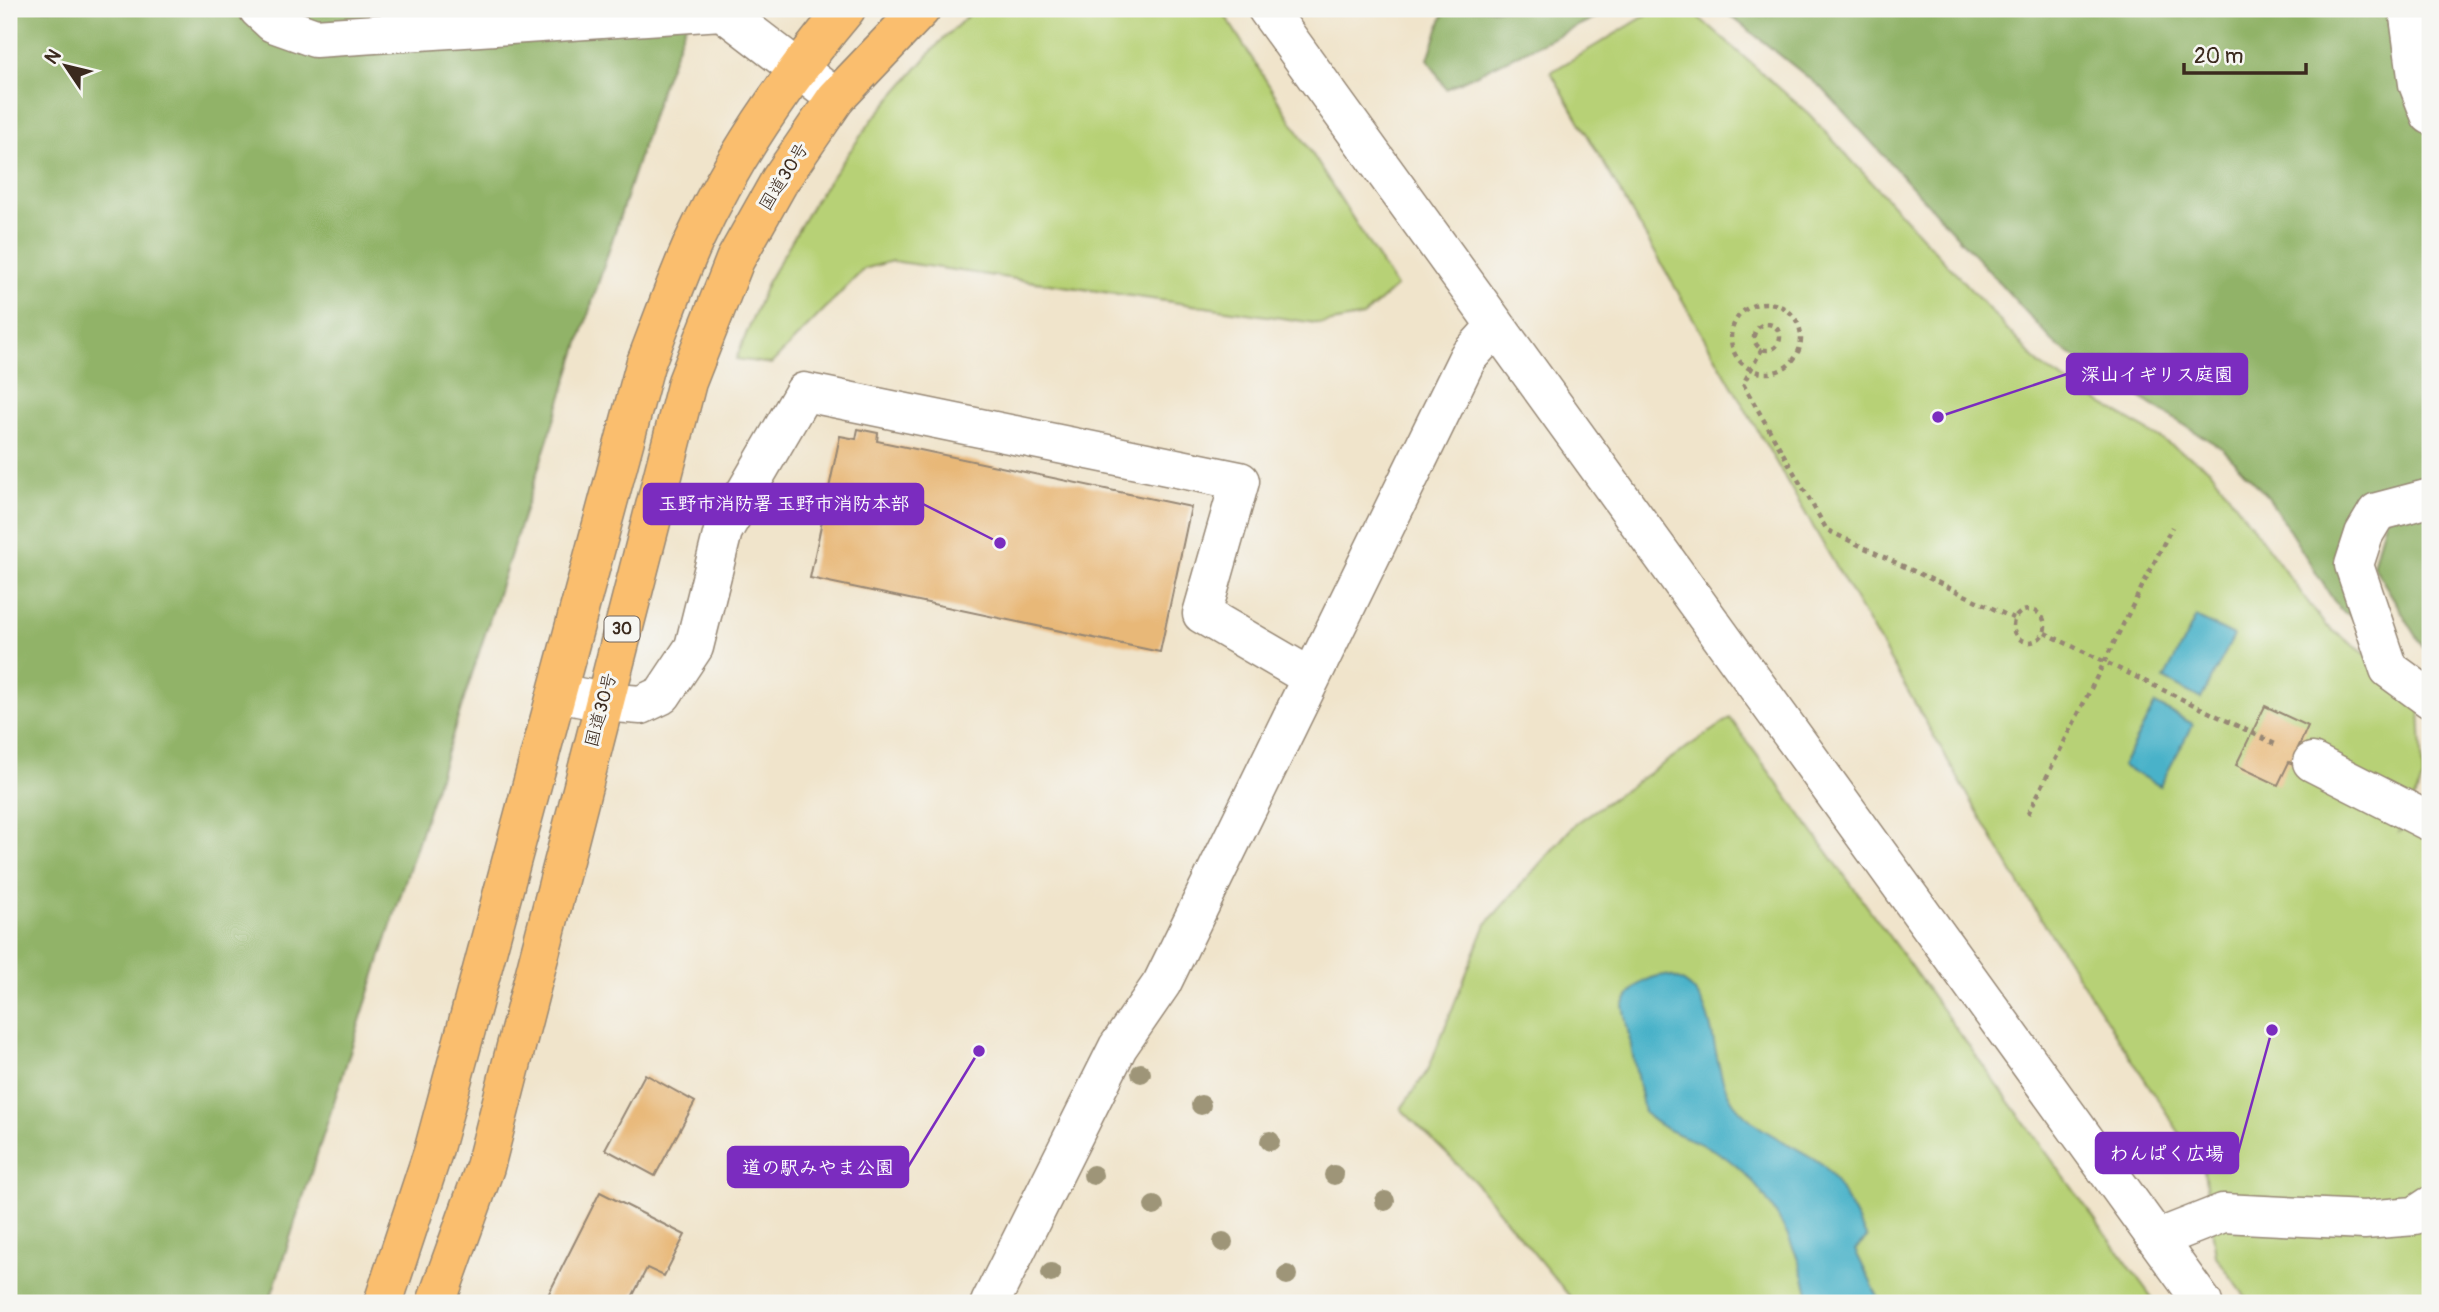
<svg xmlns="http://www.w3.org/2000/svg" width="2439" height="1312" font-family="Pangolin,'Klee One',sans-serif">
	<rect width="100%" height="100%" fill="#f6f6f2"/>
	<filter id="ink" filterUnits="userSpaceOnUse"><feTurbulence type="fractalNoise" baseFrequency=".0143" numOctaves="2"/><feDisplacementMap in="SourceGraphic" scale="14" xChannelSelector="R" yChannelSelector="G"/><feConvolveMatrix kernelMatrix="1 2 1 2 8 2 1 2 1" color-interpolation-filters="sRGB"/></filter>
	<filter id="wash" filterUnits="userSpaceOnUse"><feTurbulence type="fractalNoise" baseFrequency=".00686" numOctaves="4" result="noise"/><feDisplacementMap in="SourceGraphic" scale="28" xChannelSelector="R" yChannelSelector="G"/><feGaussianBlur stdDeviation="1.57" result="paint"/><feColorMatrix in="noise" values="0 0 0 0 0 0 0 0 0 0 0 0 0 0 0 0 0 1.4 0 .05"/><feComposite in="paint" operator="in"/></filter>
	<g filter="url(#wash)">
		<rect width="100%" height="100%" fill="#f0e4cb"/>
		<path fill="#b7d176" stroke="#797e4a" stroke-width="2" d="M975,9H1221L1396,287L1363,316L1322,324L892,261L864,269L771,364L736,359L767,283L816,199L872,120L939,43Z
			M1657,9H1689L1809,114L2041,366L2210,469L2325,625L2367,655L2420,705L2423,779L2399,832L2430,813V1303H2250L2216,1256L2204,1171L2022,889L1551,72Z
			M1730,718L2156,1303H1575L1475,1182L1401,1109L1428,1070L1486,924L1575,824Z"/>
		<path fill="#91b367" stroke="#666e42" stroke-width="2" d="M9,9H692L661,89L269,1303H9Z
			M1445,9H1613L1446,89L1428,59Z
			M1722,9H2430V658L2373,565L2393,489L2360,497L2347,511L2345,534L2356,619L2339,609L2268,497L2223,449L2057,346L1824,90Z"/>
		<path fill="#4ab2c9" stroke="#426e74" stroke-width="2" d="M2196,617L2234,636L2201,699L2164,679Z
			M2155,704L2193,724L2160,786L2122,766Z
			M1664,975C1724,984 1705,1063 1734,1103C1757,1133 1792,1143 1822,1164C1834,1173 1858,1222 1867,1238L1855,1250L1881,1303H1810C1800,1249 1768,1184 1719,1153C1692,1137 1668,1136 1644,1112L1623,1006C1632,987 1643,978 1664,975Z"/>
		<g id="blocks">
			<path fill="#e8b878" d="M858,429L878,433L877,441L1191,507L1160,652L810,578L840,436L856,439Z
				M2265,706L2308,726L2298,748L2306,752L2299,766L2289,762L2278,785L2236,765Z
				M645,1074L695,1102L655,1176L605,1149Z
				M600,1192L685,1235L664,1276L647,1268L629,1303H544Z"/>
		</g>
	</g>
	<g filter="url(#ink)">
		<use href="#blocks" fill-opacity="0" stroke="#968774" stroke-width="2"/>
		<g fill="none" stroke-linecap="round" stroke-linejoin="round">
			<g stroke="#968774" stroke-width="41">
				<path id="minor" d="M258,9L273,23L315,38L722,11L836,98
					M1267,9L2203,1303
					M2408,9L2418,84L2430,115
					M2430,498L2377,512L2364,534L2354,565L2389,669L2430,699
					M558,693L603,702L641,705L662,695L694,647L723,531L804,392L1240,481L1202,614L1310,677
					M2312,762L2426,820
					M2157,1239L2223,1213L2364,1220L2415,1216L2430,1206
					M990,1303L1118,1047L1162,983L1468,357L1495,327"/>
			</g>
			<g stroke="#968774" stroke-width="41">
				<path id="highway" d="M383,1303L433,1152L645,365C661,324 676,281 694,241C733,157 787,79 846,9
					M436,1303L485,1167L687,382L735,260L780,180L836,98L921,9"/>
			</g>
			<path stroke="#968774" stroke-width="4.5" stroke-dasharray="5 5" stroke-linecap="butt" d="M1731 338a35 35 0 1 1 70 0a35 35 0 1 1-70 0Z
				M1754 337a13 13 0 1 1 26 0a13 13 0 1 1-26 0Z
				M1762,349L1743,384L1827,530L2015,619
				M2013 626a16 16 0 1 1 32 0a16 16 0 1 1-32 0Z
				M2045,633L2277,745
				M2028,814L2172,527"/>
			<use href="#minor" stroke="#fff" stroke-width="38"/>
			<use href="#highway" stroke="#fabe6e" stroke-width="38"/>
		</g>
		<g fill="#9e9578">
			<circle cx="1141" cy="1073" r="10"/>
			<circle cx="1201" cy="1105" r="10"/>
			<circle cx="1270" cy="1141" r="10"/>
			<circle cx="1093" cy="1175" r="10"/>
			<circle cx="1334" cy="1175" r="10"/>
			<circle cx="1385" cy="1201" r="10"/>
			<circle cx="1154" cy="1206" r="10"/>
			<circle cx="1223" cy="1242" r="10"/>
			<circle cx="1051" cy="1273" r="10"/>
			<circle cx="1287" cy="1275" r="10"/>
		</g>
	</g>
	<g text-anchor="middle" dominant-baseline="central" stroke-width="6" stroke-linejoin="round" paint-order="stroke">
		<rect fill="#f6f6f2" stroke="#73675e" stroke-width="2" x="604.5" y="616.5" width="35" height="25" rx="5"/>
		<g font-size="16" font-weight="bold" fill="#3b2a1e">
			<text x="622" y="629">30</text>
		</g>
		<g font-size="18" fill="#3b2a1e" stroke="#f6f6f2">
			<text transform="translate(784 177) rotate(-58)">国道30号</text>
			<text transform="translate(601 710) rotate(-75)">国道30号</text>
		</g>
	</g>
	<path fill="none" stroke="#7b2cbf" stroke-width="2.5" d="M1938 417L2067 374M1000 543L923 504M2272 1030L2238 1153M979 1051L908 1167"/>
	<g fill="#7b2cbf" stroke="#f6f6f2" stroke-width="2.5">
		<circle cx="1938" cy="417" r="7"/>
		<circle cx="1000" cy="543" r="7"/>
		<circle cx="2272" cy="1030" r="7"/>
		<circle cx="979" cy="1051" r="7"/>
	</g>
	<g fill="#7b2cbf" stroke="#7b2cbf" stroke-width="2.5">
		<rect x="2067" y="354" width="180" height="40" rx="7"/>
		<rect x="644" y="484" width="279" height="40" rx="7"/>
		<rect x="2096" y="1133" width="142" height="40" rx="7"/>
		<rect x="728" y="1147" width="180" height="40" rx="7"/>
	</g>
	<g font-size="19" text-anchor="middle" font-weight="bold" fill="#fff">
		<text x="2157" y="381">深山イギリス庭園</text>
		<text x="784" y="510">玉野市消防署 玉野市消防本部</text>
		<text x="2167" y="1160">わんぱく広場</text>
		<text x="818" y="1174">道の駅みやま公園</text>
	</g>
	<rect width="2439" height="1312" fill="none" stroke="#f6f6f2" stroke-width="35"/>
	<g transform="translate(66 66) rotate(305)" stroke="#f6f6f2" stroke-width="5" paint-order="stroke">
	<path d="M0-5L12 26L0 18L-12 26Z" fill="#3b2a1e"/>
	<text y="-10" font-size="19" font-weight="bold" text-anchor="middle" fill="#3b2a1e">N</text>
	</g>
	<path d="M2184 63v10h122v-10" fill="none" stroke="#3b2a1e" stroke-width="3.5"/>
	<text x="2194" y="63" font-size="21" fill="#3b2a1e" stroke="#f6f6f2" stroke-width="5" paint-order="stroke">20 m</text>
</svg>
